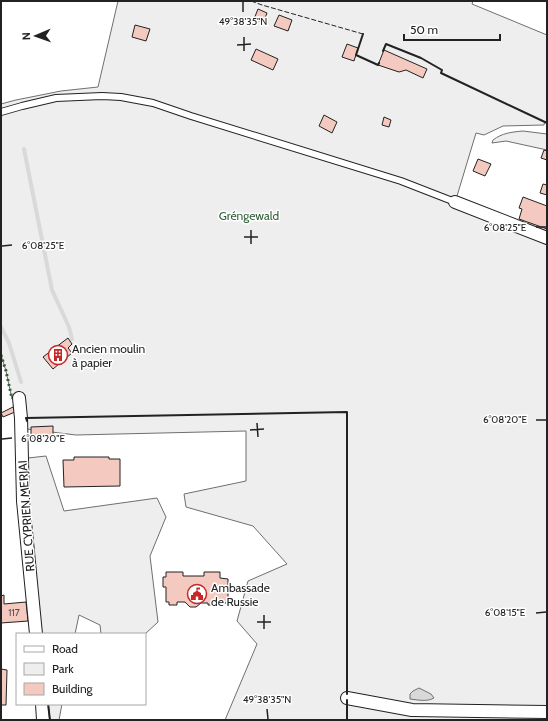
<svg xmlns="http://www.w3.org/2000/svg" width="548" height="721" font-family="Cabin,sans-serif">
	<rect width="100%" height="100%" fill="#fff"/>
	<path fill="#eee" stroke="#6f6f6f" d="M118,1H473L472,4L547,35V123L545,121L544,125L503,126L484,135L476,133L454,206L547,242V720H225L257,644L237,621L248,581L287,564L253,526L186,507L184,494L246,481V431L76,435L27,429L19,398L12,399L6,371L1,355V104L16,100L61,91L98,87Z
		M523,131L547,134V150L506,141L492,143L493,140C502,133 512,132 523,131Z
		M46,456L64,511L157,498L166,517L150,556L158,622L145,634H101L100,625L79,615L75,634H41L29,500L28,458Z
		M48,704H62L59,720H50Z"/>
	<path fill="#d9d9d9" stroke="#6f6f6f" d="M419,688L431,694L434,698C427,702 418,700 410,699V694L413,691Z"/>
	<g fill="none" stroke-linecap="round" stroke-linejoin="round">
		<path stroke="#d9d9d9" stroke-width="4" d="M24,149L52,290L69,327L72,339
			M1,327L9,343L21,382"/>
	</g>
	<path fill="#f3c9c0" stroke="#222" d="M258,9L267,13L263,23L254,19Z
		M279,15L292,20L288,31L274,26Z
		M135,25L150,29L146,41L132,37Z
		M347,44L358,48L354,61L342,57Z
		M256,49L278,59L273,70L251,60Z
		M384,50L427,69L423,78L406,70L399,72L378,65Z
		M324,115L337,122L332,133L319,126Z
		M384,117L391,120L389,127L382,125Z
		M544,150L547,151V160L541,158Z
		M478,159L491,164L485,176L473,171Z
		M543,184L547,185V195L540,193Z
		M523,197L547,206V229L519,219L522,209L519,208Z
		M68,338L72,344L68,348L72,353L53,369L43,357Z
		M13,407L15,412L3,417L1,413Z
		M53,426V437L31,438V427Z
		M74,457H109V459H120V486L64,487L63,460H74Z
		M166,572H183V576H204V572H220V578L228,579V603H216V605H208V603H201L196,607H190L185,602H177V605H169V602H166V587H163V577H166Z
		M4,595V604L26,602L28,621L1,623V596Z
		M1,669L7,670L6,705H1Z"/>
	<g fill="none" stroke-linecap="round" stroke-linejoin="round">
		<g stroke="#222" stroke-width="8">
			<path id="lane" d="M1,112L22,106L56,98L102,96L121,97L153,103L191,116L401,181L455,202"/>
		</g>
		<g stroke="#222" stroke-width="14">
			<path id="street" d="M455,202L547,238
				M19,398L21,418L23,501L36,634
				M347,698L412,710L547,712
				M42,704L43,720"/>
		</g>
		<use href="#lane" stroke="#fff" stroke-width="6"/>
		<use href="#street" stroke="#fff" stroke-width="12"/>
		<path stroke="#2f5e38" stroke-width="3" stroke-dasharray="2 3" stroke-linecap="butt" d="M1,355L6,371L12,399"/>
		<path stroke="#222" stroke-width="1" stroke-dasharray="5 2" stroke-linecap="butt" d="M251,1L262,5L363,34"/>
		<path stroke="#222" stroke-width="2" d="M363,34L356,55L378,65L379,63
			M383,51L386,44L421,58L442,70L441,73L547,123
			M27,421L26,418L347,412V694
			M48,704L50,720
			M347,720V700"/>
	</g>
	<path fill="none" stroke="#222" stroke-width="1.5" d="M243,2V12M244,37V51M237,45L251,44M536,227H546M251,230V244M244,237H258M2,246L12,245M536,420H546M257,423L258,437M250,430L264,429M2,439L12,438M536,613L546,612M264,615V629M257,622H271M267,709L268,719"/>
	<defs>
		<g id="building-ring" transform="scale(1)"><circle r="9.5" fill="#fff" stroke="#c62828" stroke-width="1.5"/><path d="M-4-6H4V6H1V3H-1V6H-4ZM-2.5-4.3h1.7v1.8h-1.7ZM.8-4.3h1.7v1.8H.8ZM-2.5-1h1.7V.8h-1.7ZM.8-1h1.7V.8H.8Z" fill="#c62828"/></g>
		<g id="civic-ring" transform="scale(1)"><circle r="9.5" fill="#fff" stroke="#c62828" stroke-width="1.5"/><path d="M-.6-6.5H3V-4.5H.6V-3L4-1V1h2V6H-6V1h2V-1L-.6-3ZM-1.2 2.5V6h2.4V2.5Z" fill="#c62828"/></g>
	</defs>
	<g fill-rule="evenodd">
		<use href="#building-ring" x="58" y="355"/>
		<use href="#civic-ring" x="197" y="594"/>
	</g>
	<g text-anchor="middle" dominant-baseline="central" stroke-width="3" stroke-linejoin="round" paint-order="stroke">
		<g font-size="10" fill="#564c4a">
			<text x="14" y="612">117</text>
		</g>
		<g font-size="12" fill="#2f5e38" stroke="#fff">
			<text x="249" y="215">Gréngewald</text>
		</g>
		<g font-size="12" fill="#222" stroke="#fff" text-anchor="start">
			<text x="72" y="348">Ancien moulin<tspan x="72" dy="14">à papier</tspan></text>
			<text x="211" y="587">Ambassade<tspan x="211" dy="14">de Russie</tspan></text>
		</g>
		<g font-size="12" fill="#222" stroke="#fff">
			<text transform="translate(26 516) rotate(-94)">RUE CYPRIEN MERJAI</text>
		</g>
	</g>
	<g font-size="10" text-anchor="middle" fill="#222" stroke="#fff" stroke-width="3" stroke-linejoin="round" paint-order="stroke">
		<text x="243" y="25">49°38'35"N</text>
		<text x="505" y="231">6°08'25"E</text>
		<text x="43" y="249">6°08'25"E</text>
		<text x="505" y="423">6°08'20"E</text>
		<text x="43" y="442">6°08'20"E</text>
		<text x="505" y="616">6°08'15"E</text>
		<text x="267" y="703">49°38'35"N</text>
	</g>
	<rect width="548" height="721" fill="none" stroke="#222222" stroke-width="4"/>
	<rect x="16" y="633" width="130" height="72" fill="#ffffff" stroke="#a7a7a7"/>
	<rect x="24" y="646" width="20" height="6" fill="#ffffff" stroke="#a7a7a7"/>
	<text x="52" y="653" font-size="12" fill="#222222">Road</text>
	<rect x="24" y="663" width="20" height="12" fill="#eeeeee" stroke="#a7a7a7"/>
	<text x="52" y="673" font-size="12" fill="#222222">Park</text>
	<rect x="24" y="683" width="20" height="12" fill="#f3c9c0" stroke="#a7a7a7"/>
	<text x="52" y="693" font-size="12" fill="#222222">Building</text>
	<g transform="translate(36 36) rotate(268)" stroke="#ffffff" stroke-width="3" paint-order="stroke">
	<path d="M0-3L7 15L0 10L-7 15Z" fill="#222222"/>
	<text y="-6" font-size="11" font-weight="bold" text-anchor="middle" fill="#222222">N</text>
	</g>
	<path d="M404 34v6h96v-6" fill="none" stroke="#222222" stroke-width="2"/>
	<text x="410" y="34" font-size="12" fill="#222222" stroke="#ffffff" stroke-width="3" paint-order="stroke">50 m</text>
</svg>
